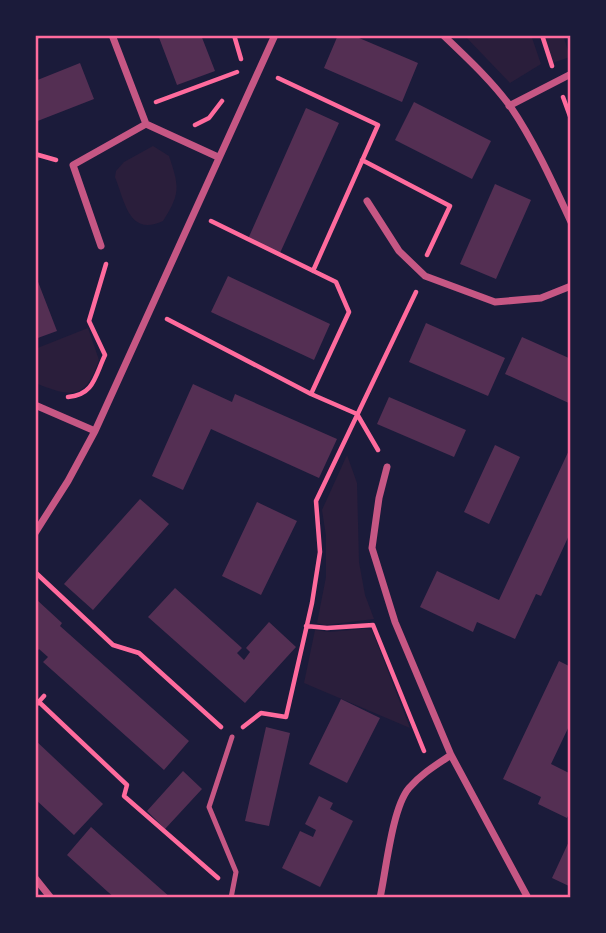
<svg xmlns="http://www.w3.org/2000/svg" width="606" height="933" font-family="Spectral,serif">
	<rect width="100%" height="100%" fill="#1b1b3a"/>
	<path fill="#2a1e3b" d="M464,35H531L541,64L510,83Z
		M543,35H563L570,57L552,63Z
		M153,146L169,156C179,186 181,193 163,221C129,237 125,202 115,177L116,171L124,162Z
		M88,328L99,360C85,401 71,397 35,383V349Z
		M347,455L357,483L359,562L365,595L374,619L325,625L317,623L326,577V536L322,510Z
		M363,629L372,630L410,728L304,683L315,630L329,632Z"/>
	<path fill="#542f53" d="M158,35H201L215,71L177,85Z
		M338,35H352L418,63L402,102L324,68Z
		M80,63L94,99L35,122V81Z
		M414,102L491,141L472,179L395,140Z
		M306,108L339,123L280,253L248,239Z
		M495,184L531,200L496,279L460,264Z
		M35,274L57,331L35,339Z
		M228,276L330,324L314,360L211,312Z
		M426,323L505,358L488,396L409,362Z
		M522,337L571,359V404L505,374Z
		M193,384L232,402L235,394L337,439L319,478L211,429L183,490L152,476Z
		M389,397L466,430L454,457L377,424Z
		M495,445L520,457L489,524L464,512Z
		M571,446V531L541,596L536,594L515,639L477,622L473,632L420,607L437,571L499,600Z
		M140,499L169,524L93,610L64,584Z
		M257,502L297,521L261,595L222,576Z
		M175,588L242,648L237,653L244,660L250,652L246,648L269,622L296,647L245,703L148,617Z
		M37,600L62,623L60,626L189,741L164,770L43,662L48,657L39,649L35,654Z
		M559,661L571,667V722L551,764L571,774V810L567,818L538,804L541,797L503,779Z
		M341,699L380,718L347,783L309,764Z
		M266,727L290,733L269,826L245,821Z
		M35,740L103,804L74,835L35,799Z
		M183,771L202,789L165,829L147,811Z
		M319,796L333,803L330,809L353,821L320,887L282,868L300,831L313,837L316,830L305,824Z
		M91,827L112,846L171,898H115L108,892L67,855Z
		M571,837V887L552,878Z"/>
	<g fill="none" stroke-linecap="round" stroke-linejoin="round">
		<path stroke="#ff6b9d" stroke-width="4.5" d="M234,35L241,59
			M542,35L552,66
			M278,78L378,125L313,271
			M563,97L571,119
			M156,102L237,72
			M195,125L209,118L222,101
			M35,154L56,160
			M362,160L450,206L427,255
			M211,221L336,282L349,312L311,394
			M167,319L311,394L357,414L378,450
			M68,397C94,395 95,376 105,355L89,321L106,264
			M35,572L113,645L139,653L221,727
			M306,626L327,628L373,625L424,751
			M39,702L127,785L124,796L218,878
			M35,706L44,696
			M243,727L261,713L286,717L312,603L320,552L316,501L416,292"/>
		<path stroke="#c65784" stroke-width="5" d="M231,898L236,872L209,807L232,737"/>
		<path stroke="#c65784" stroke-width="7" d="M112,35L146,124
			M443,35C466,57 491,80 510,106C534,141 553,183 571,222
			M35,36L37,35
			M509,106L571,74
			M367,201L399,251L425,276L495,302L541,298L571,286
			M101,246L73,165L146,124L218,157
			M35,405L95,431
			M387,467L379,498L372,548L395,622L451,755L528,898
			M35,533L68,481L95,431L275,35
			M35,878L51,898
			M380,898C386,871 392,808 409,788C421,774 436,765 451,755"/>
	</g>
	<rect width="606" height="933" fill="none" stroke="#1b1b3a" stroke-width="74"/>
	<rect x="37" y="37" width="532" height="859" fill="none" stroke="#ff6b9d" stroke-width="2.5"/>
</svg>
